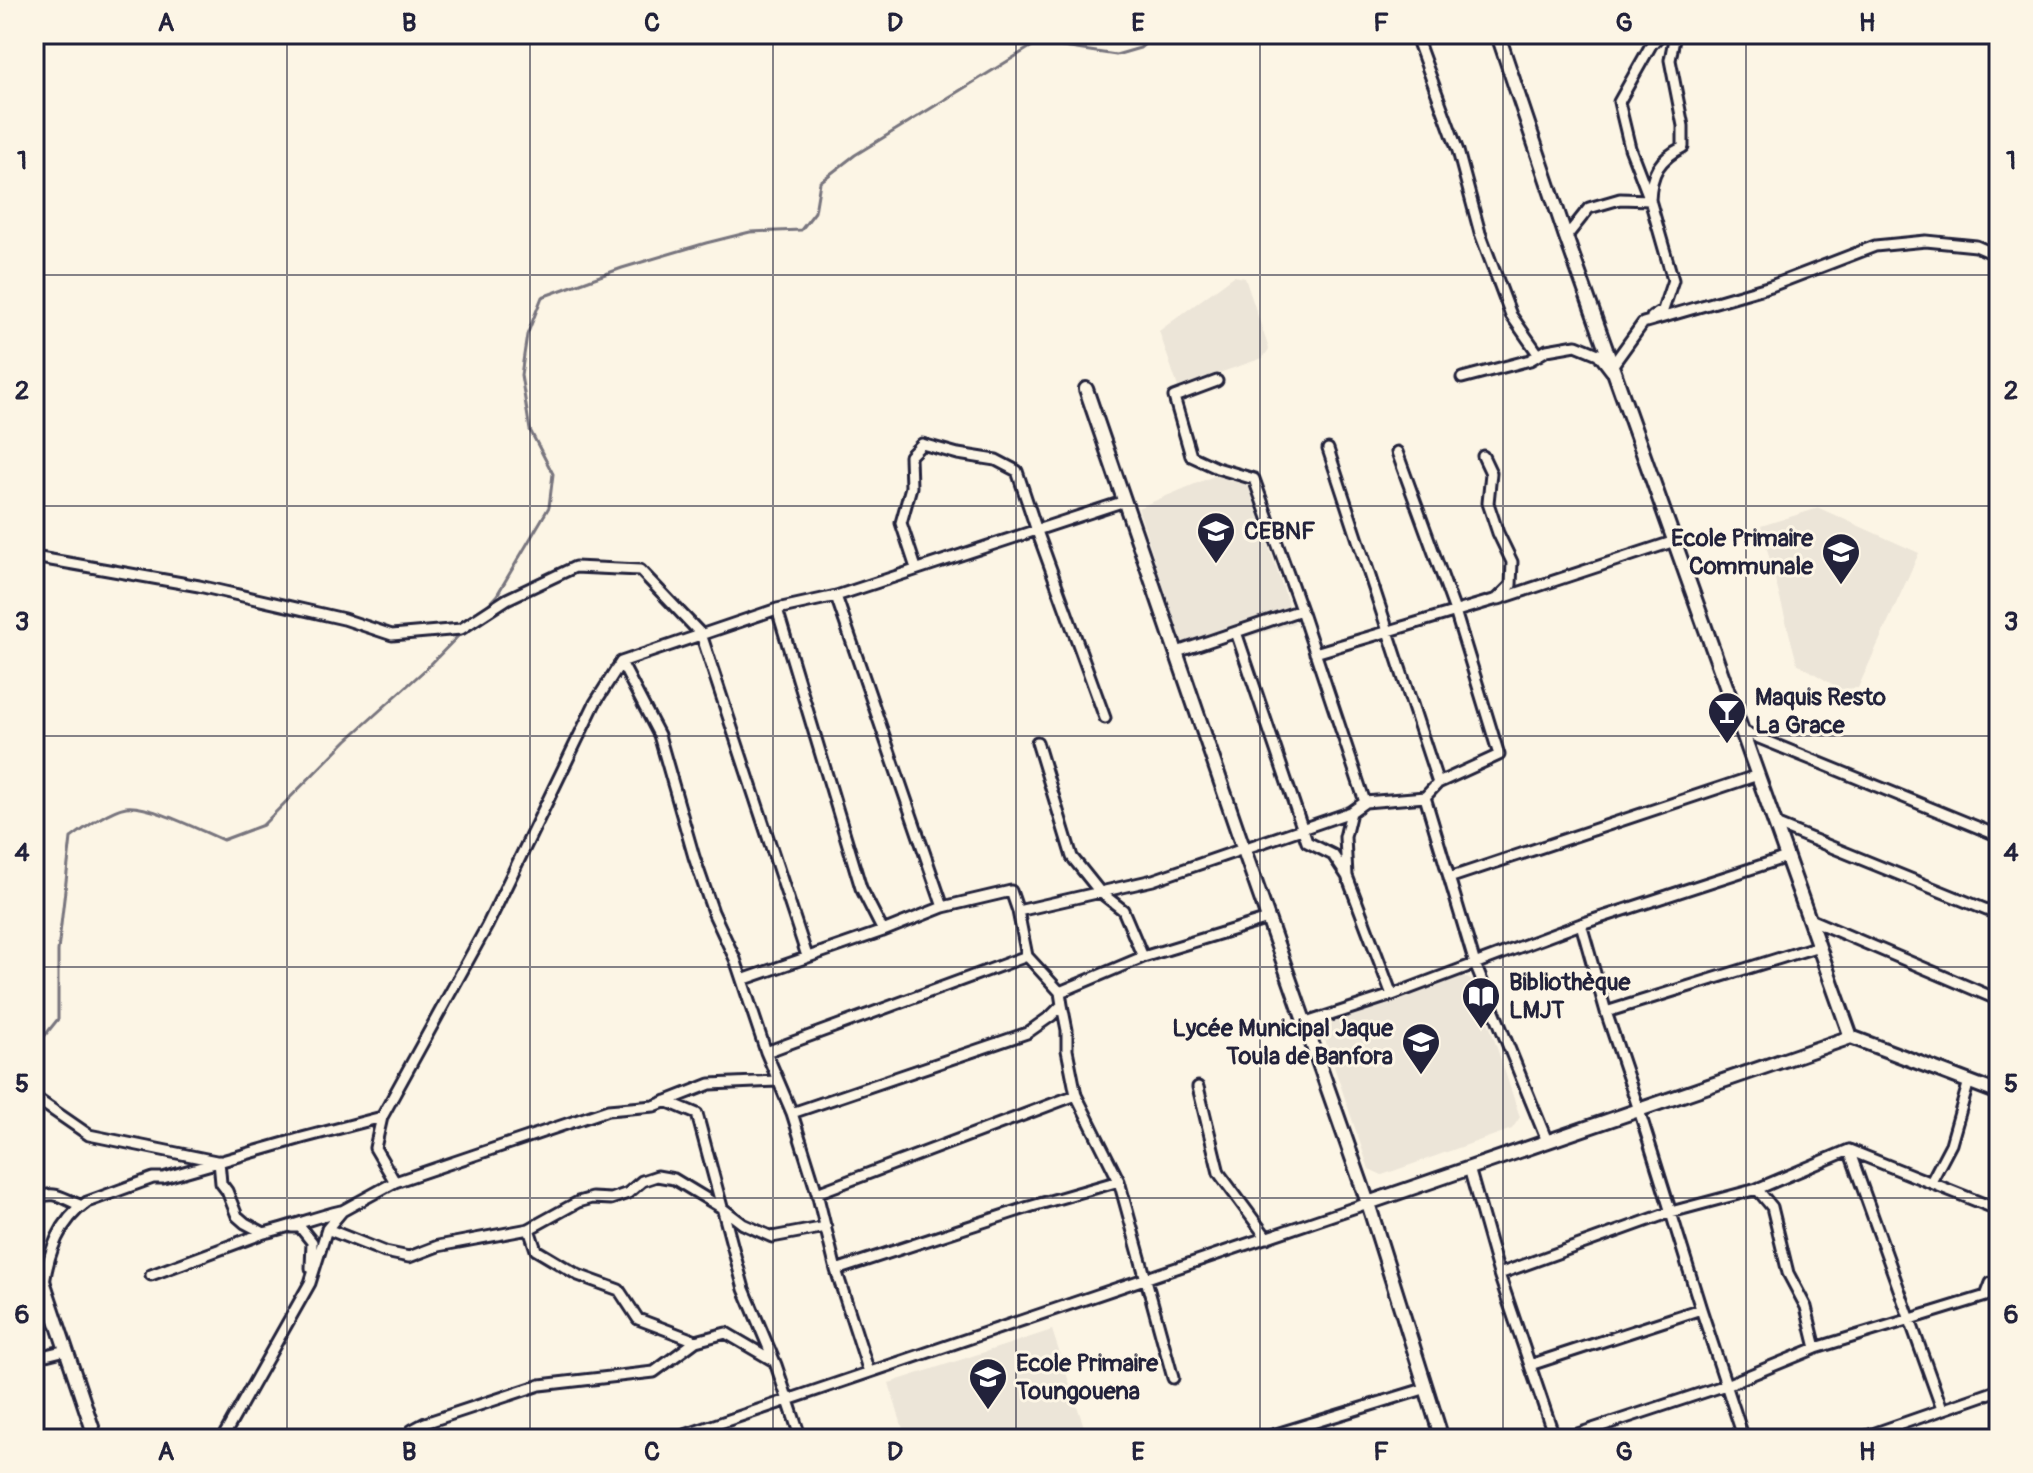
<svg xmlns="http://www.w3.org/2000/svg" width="2033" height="1473" font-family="Pangolin,sans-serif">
	<rect width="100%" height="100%" fill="#fcf5e5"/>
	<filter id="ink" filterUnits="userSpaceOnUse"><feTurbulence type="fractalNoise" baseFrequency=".0125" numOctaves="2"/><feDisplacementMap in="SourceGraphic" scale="16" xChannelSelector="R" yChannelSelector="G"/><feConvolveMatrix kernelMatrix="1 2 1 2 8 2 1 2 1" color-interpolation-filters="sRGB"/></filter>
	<g filter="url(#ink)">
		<path fill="#ece5d8" d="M1234,276L1245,278L1269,349L1263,358L1178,387L1159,331Z
			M1221,473L1247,482L1295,623L1186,656L1138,508Z
			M1819,508L1919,553L1858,688L1840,689L1797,663L1761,526Z
			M1462,976L1475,982L1520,1117L1512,1129L1382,1175L1369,1169L1323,1034L1329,1022Z
			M1052,1330L1088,1439H906L889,1383Z"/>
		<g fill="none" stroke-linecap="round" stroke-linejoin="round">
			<path stroke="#78757e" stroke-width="3" d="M482,611L497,595L549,507L553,474L530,430L521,375L527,335L542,297L622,268L706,243L750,232L801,230L815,212L820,182L855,155L1037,43L1116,55L1140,48L1157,34
				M34,1049L58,1019V951L71,838C85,828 109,810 126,807C149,804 201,831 223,840L263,825L347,740L427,668L463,631"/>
			<g stroke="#22223b" stroke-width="15">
				<path id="street" d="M1415,34L1458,151L1480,233L1511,315L1539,355
					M1566,237L1589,208L1620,199L1650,200C1651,173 1659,159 1683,147V126L1670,60L1675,34
					M1652,317L1663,310L1673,280L1650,200L1630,148L1619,102L1651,45L1661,34
					M1612,366L1643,323L1771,286L1875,246L1926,241L1976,246L1999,256
					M1462,378L1530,360L1547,350L1576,345L1598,354L1611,371
					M1217,381L1174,397L1191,456L1217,468L1254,479L1301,610L1365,802
					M1328,449L1438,783
					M34,557L199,586L344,619L392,635L461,629L507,599L575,567L640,570L701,634L807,956
					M916,568L901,523L911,487L910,456L922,444L958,454L996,460L1017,471L1037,531L1105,718
					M836,596L943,907
					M1499,599L1675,541
					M777,609L861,888L883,931
					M1236,632L1307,842L1333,855L1347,876
					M1177,652L1301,610
					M1315,653L1497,599L1511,585L1512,562L1498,533L1488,503L1491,473L1483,456
					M621,662L659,735L694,857L713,912L735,959L766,1052L792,1113L817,1193L836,1270L869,1372
					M1742,731L1999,836
					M1037,742L1072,857L1100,892L1123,910L1143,957
					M1425,797L1475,964L1547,1141
					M1351,812L1345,837L1347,876L1392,995
					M1775,824L1999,915
					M1449,878L1758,775
					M1018,911L1153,880L1351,812L1365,802L1425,797L1438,783L1499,755L1455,611L1397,452
					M1809,919L1999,1000
					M1581,924L1606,1012L1639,1110L1701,1309L1744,1439
					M742,980L883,931L943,907L1011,891L1018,911L1027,956L1060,992L1062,1005L1051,1016L1027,1033L792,1113
					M1060,992L1143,957L1268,919
					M1062,1005L1067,1030V1050L1076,1095L1119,1181L1173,1378
					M1606,1012L1819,946
					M1306,1023L1392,995L1581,924L1787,857
					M766,1052L1027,956
					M1198,1087L1219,1173L1267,1238
					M34,1097L89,1135L216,1161
					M666,1101L697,1114L744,1289L776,1365L801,1439
					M382,1117L375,1148L395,1182L608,1110L654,1106L710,1084L778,1081
					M1849,1150L1942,1409
					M219,1161L221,1183L227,1191L237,1216L245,1223L264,1233
					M1469,1168L1499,1274L1555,1439
					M1931,1182L1951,1144L1969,1081
					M1757,1189L1772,1207L1788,1273L1806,1307L1816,1348
					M817,1193L1076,1095
					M34,1198C59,1190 60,1198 82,1206
					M292,1227H300L312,1242L311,1268
					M327,1229L385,1252L409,1257L438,1246L529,1229L536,1250L578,1275L619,1290L638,1319L696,1341
					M529,1229L578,1202L592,1198L611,1199L628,1193L642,1181L657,1176L674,1179L722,1208L743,1224L772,1237L826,1227
					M836,1270L1029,1207L1119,1181
					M1499,1274L1671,1212L1757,1189L1849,1150L1999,1210
					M151,1275L264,1233C290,1227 315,1217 341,1211
					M34,1287L44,1283C49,1252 59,1221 87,1202L153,1178H163L302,1138L382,1117L487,926L595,703L621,662L777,609L836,596L1125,501
					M34,1358L66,1350
					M1530,1365L1701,1309
					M222,1439L310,1283L327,1229L342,1211L395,1182
					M415,1439L412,1430L425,1423L540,1385L654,1372L696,1341L726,1333L774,1361
					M673,1439L1368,1203
					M1260,1439L1427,1388
					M1562,1439L1726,1385L1816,1348L1986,1296L1991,1283L1999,1282
					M1858,1439L1999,1390"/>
			</g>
			<g stroke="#22223b" stroke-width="18">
				<path id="secondary" d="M1499,38L1566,237L1851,1037
					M1086,389L1244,850L1368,1203L1442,1439
					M1368,1203L1851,1037L1999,1093
					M34,1254L96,1439"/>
			</g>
			<use href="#street" stroke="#fcf5e5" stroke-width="9"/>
			<use href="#secondary" stroke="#fcf5e5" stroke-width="12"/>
		</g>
	</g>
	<path fill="none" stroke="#22223b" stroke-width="2" stroke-opacity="0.55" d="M287,34V1439M530,34V1439M773,34V1439M1016,34V1439M1260,34V1439M1503,34V1439M1746,34V1439M34,275H1999M34,506H1999M34,736H1999M34,967H1999M34,1198H1999"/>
	<defs>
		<g id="school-pin" transform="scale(2)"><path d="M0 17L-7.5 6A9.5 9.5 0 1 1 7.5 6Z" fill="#22223b" stroke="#fcf5e5"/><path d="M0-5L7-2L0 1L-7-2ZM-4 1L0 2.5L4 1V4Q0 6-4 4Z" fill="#fff"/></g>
		<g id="bar-pin" transform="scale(2)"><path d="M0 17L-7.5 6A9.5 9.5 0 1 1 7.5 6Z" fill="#22223b" stroke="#fcf5e5"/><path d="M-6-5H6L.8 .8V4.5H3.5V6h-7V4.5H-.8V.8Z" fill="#fff"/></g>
		<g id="library-pin" transform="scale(2)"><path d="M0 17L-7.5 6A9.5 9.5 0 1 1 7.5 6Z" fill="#22223b" stroke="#fcf5e5"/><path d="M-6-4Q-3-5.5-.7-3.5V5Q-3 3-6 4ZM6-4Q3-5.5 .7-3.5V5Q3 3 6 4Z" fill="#fff"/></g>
	</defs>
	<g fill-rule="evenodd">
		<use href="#school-pin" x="1216" y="531"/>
		<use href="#school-pin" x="1841" y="552"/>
		<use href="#bar-pin" x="1727" y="711"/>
		<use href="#library-pin" x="1481" y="996"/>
		<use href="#school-pin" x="1421" y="1042"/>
		<use href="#school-pin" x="988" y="1377"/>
	</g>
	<g text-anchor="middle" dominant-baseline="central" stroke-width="6" stroke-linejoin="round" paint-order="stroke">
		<g font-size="24" font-weight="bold" fill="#22223b" stroke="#fcf5e5" text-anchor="start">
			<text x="1244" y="531">CEBNF</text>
			<text x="1813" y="538" text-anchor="end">Ecole Primaire<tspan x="1813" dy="28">Communale</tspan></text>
			<text x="1755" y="697">Maquis Resto<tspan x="1755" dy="28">La Grace</tspan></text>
			<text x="1509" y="982">Bibliothèque<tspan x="1509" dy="28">LMJT</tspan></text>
			<text x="1393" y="1028" text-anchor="end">Lycée Municipal Jaque<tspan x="1393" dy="28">Toula de Banfora</tspan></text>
			<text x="1016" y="1363">Ecole Primaire<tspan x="1016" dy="28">Toungouena</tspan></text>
		</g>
	</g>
	<rect width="2033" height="1473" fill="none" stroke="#fcf5e5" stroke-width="88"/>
	<rect x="44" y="44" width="1945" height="1385" fill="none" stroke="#22223b" stroke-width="3"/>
	<g font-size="26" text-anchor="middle" font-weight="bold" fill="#22223b">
		<text x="166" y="31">A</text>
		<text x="409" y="31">B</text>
		<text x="652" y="31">C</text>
		<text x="895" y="31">D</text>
		<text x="1138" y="31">E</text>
		<text x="1381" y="31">F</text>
		<text x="1624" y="31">G</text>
		<text x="1867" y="31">H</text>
		<text x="22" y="169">1</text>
		<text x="2011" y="169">1</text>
		<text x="22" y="399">2</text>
		<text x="2011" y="399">2</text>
		<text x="22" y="630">3</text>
		<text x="2011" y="630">3</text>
		<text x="22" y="861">4</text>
		<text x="2011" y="861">4</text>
		<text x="22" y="1092">5</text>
		<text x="2011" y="1092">5</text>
		<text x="22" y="1323">6</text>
		<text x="2011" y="1323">6</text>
		<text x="166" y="1460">A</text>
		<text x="409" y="1460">B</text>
		<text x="652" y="1460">C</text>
		<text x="895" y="1460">D</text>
		<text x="1138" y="1460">E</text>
		<text x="1381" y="1460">F</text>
		<text x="1624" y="1460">G</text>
		<text x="1867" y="1460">H</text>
	</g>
</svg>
